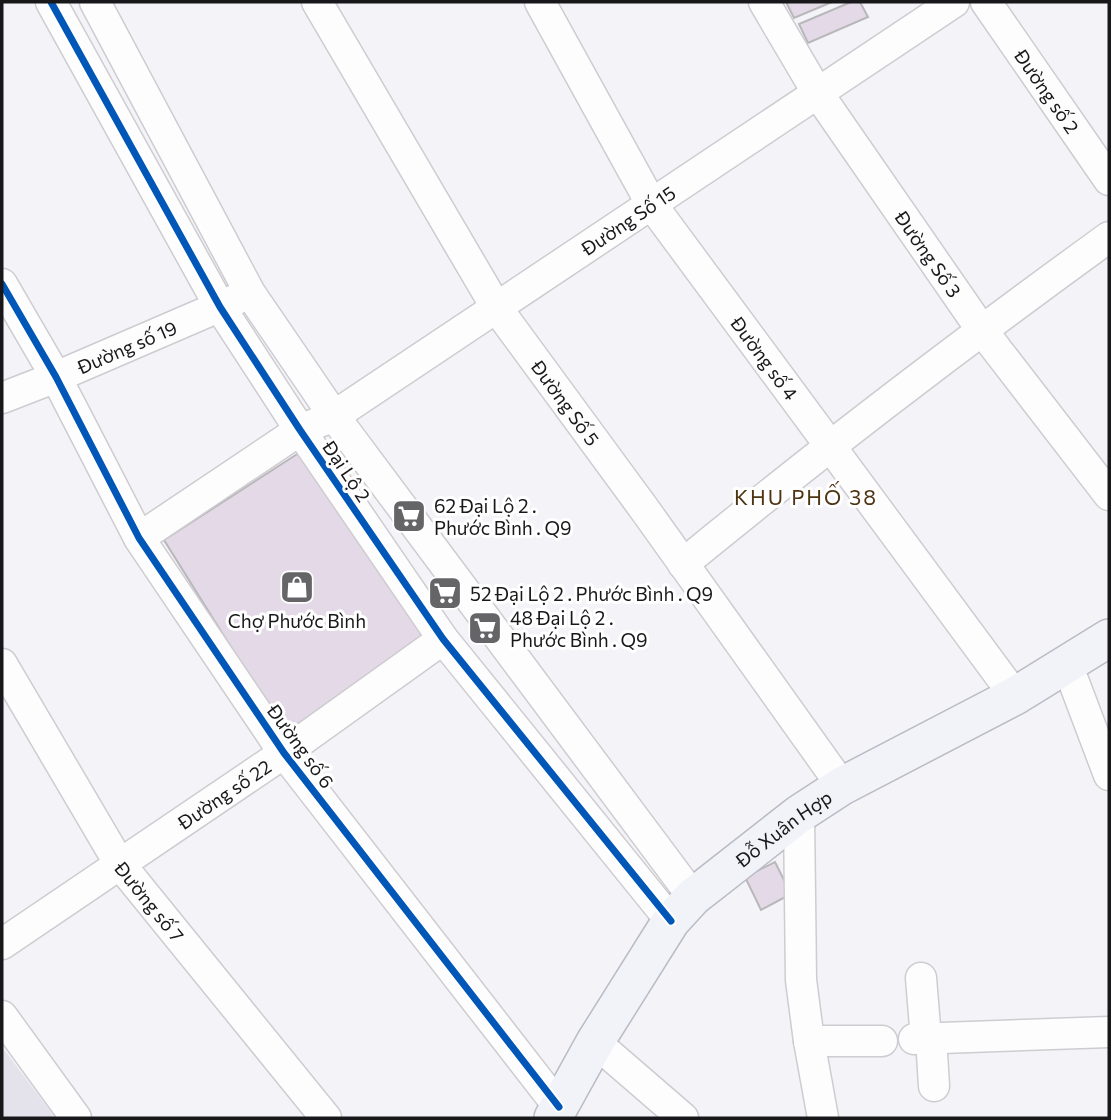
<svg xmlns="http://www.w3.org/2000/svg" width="1111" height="1120" font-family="Commissioner,sans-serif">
	<rect width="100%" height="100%" fill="#f4f3f8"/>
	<path fill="#e4e3ec" d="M2,1047L54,1116L52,1118H2Z"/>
	<path fill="#e4d9e6" stroke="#b8b7ba" stroke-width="2" d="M786,2H832L794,18Z
		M851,2H860L868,17L808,43L799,24Z
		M305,449L433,634L290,742L164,540Z
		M775,862L791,894L761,910L745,877Z"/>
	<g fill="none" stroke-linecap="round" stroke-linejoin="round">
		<g stroke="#ceccd0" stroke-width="33">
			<g id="minor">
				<path d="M51,2L220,307L300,430L443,639L671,921"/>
				<path d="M95,2L250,293L334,416L693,897"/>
				<path id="s1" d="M317,2L496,307L645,510L842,786"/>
				<path id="s2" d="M540,2L652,205L1015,696"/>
				<path id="s3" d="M764,2L817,92L981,329L1109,495"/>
				<path id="s4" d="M986,2L1109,180"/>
				<path d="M2,284L56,377L139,538L284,753L559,1107"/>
				<path id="s5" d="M2,398L56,377L237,299"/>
				<path id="s6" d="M139,538L300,430L334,416L954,2"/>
				<path d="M683,564C822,450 964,342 1109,237"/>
				<path id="s7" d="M2,664L119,863L326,1118"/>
				<path d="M1067,664L1109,775"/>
				<path d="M799,814L801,980L809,1041H882"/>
				<path id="s8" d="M2,944L284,753L443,639"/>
				<path d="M921,978L926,1039"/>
				<path d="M2,1016L76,1118"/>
				<path d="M931,1038L934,1086"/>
				<path d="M914,1039L1109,1032"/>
				<path d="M809,1041L823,1118"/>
				<path d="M595,1042L683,1118"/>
			</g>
		</g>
		<g stroke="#babbc5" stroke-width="40">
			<g id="major">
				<path id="s9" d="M553,1118L595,1042L671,921L693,897L799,814L842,786L1015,696L1109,638"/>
			</g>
		</g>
		<use href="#minor" stroke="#fdfdfe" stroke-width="30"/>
		<use href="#major" stroke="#f2f3f8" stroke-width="37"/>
		<g stroke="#fff" stroke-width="11">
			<path id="cycleway" d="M51,2L220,307L300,430L443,639L671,921
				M2,284L56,377L139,538L284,753L559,1107"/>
		</g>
		<use href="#cycleway" stroke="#0057b8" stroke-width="7"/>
	</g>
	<defs>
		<g id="supermarket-square" transform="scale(1.75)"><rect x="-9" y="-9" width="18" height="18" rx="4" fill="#656568" stroke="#fff"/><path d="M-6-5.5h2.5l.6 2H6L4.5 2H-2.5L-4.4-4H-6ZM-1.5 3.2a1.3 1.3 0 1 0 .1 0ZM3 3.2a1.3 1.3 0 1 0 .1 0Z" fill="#fff"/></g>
		<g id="shop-square" transform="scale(1.75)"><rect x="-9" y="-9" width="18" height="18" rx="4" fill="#656568" stroke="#fff"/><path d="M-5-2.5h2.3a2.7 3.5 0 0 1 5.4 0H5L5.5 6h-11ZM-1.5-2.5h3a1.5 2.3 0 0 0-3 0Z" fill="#fff"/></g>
	</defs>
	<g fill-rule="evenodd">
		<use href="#supermarket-square" x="409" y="516"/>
		<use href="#shop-square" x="297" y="587"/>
		<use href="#supermarket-square" x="445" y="593"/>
		<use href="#supermarket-square" x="485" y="628"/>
	</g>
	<g text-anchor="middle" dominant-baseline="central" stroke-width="6" stroke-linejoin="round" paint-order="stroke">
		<g font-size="19" fill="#18181a" stroke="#fff">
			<text stroke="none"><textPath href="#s4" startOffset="108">Đường số 2</textPath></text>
			<text stroke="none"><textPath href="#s6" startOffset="584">Đường Số 15</textPath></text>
			<text stroke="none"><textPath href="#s3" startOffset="301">Đường Số 3</textPath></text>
			<text stroke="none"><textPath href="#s5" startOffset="135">Đường số 19</textPath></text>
			<text stroke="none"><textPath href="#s2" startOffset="422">Đường số 4</textPath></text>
			<text stroke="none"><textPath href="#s1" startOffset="472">Đường Số 5</textPath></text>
			<text transform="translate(347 471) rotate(56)">Đại Lộ 2</text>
			<text transform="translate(301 746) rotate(54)">Đường số 6</text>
			<text stroke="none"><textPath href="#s8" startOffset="268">Đường số 22</textPath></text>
			<text stroke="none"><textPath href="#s9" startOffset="376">Đỗ Xuân Hợp</textPath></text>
			<text stroke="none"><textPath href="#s7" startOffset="280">Đường số 7</textPath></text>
		</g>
		<g font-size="19" fill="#18181a" stroke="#fff" text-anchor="start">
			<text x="434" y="505">62 Đại Lộ 2 .<tspan x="434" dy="22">Phước Bình . Q9</tspan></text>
			<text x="470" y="593">52 Đại Lộ 2 . Phước Bình . Q9</text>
			<text x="510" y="617">48 Đại Lộ 2 .<tspan x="510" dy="22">Phước Bình . Q9</tspan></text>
			<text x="297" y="620" text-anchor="middle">Chợ Phước Bình</text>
		</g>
		<g font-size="21" letter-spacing="2" fill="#4e3413" stroke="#fff">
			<text x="806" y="496">KHU PHỐ 38</text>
		</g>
	</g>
	<rect width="1111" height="1120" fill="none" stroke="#18181a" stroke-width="7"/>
</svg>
